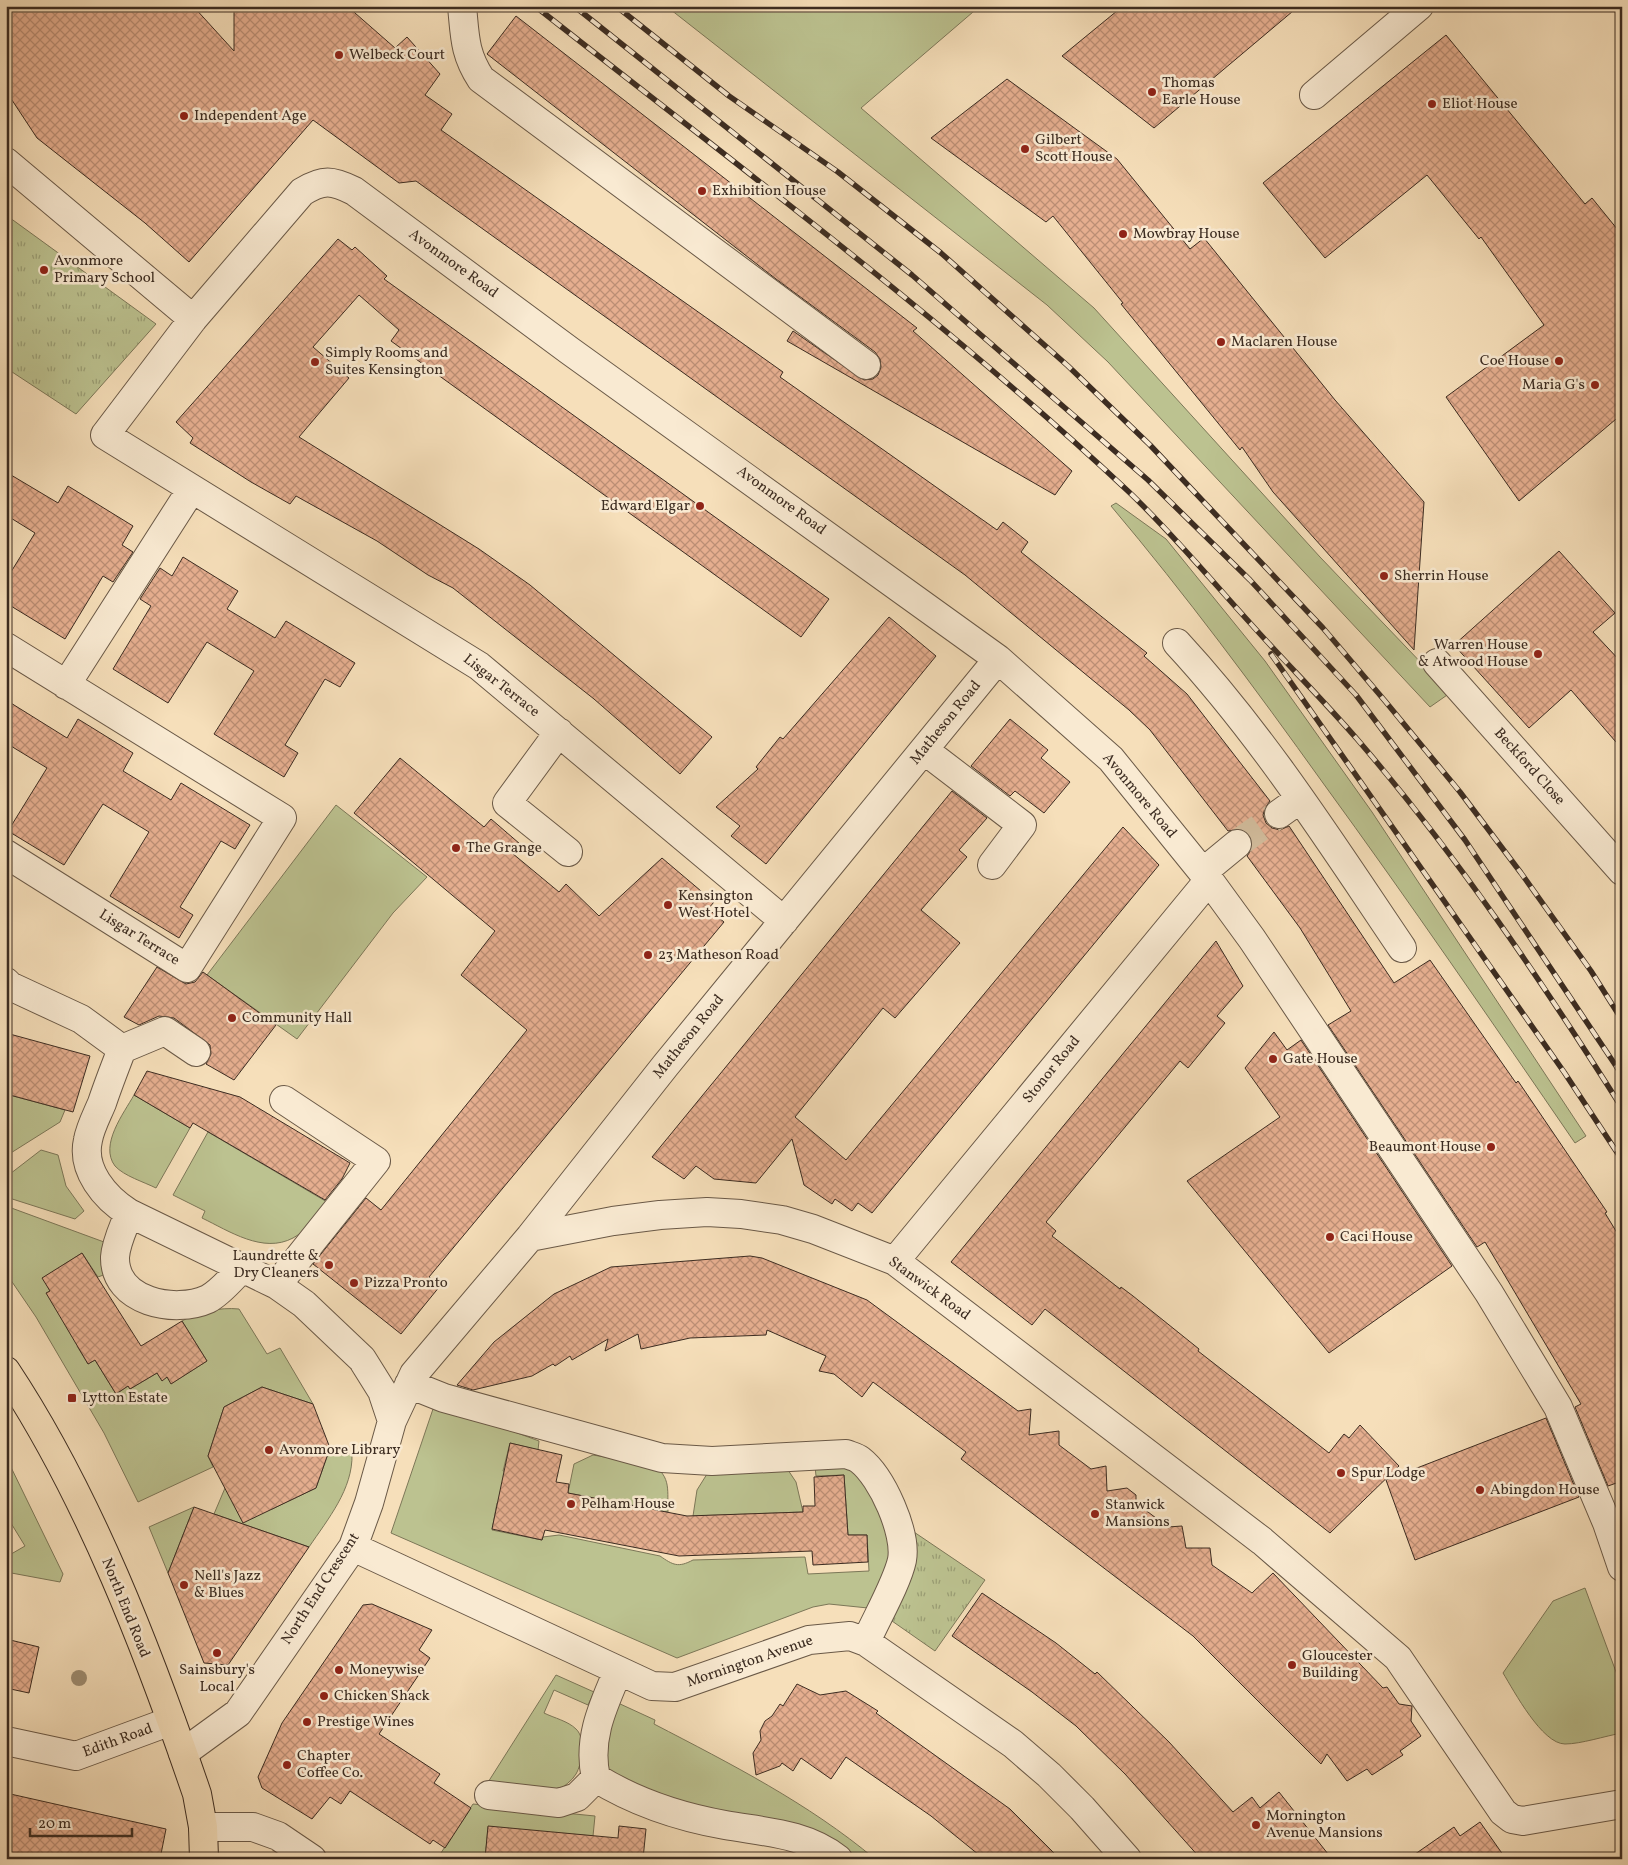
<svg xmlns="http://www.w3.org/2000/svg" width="1628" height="1865" font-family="Vollkorn,serif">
	<defs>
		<pattern id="park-tufts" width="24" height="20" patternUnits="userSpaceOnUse" patternTransform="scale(1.25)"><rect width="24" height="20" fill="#bcc290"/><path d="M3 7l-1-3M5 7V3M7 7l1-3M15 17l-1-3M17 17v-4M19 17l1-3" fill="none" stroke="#9a9e75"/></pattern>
		<pattern id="building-cross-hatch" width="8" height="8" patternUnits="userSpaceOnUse" patternTransform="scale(1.25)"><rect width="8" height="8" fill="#e5ae8f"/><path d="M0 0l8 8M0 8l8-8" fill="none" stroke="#bb8e74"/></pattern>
	</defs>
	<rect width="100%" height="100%" fill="#f6dfba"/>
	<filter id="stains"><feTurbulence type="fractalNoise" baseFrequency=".004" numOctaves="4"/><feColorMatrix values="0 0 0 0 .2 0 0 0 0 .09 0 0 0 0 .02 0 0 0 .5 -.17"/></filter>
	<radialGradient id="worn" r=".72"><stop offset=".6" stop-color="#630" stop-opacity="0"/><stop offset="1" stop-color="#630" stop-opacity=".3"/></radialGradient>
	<path fill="#bcc290" stroke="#7c7758" d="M666,6H980L861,108L1094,308L1320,557L1450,693L1430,707L1108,362L1047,305Z
		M1116,503L1166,539L1265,661L1372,812L1586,1136L1575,1143C1492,1022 1409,901 1323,783C1255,688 1186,595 1111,506Z
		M336,805L427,877L393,913L297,1039L207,975Z
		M6,1094L65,1110L60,1122L6,1156Z
		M134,1095L190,1128L156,1188C144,1182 124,1176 115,1166C99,1145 124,1113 134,1095Z
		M208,1132L327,1202C317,1214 307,1231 293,1238C263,1254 229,1231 202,1218L205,1211L173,1195Z
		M41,1150L58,1155L66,1186L84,1211L75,1219L6,1197V1177Z
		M6,1206L104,1242L102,1260L106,1274L98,1277L82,1253L43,1278L50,1291L47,1293L83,1342L77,1346L88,1364L95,1360L116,1394L128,1386L130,1389L157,1373L162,1380L167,1377L172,1383L207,1361L182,1321C197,1312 220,1307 239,1309L267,1354L280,1348L313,1404L262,1387L224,1407L208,1456L213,1467L138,1502L104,1433L36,1317L6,1273Z
		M433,1409L450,1413L458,1411L539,1441L538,1450L510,1443L503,1471L525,1475L497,1503L492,1530L542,1540L543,1537L559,1535L660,1556C673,1565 678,1568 693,1560L805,1557L808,1574L869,1571L867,1535H848L844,1475L816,1476L815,1466L854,1467L888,1525L891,1565L868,1608L829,1604L813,1607L677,1658L391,1533Z
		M329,1451L352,1454C353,1489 328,1519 309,1547L214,1514L225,1488L272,1509L316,1488Z
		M593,1455L652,1465C672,1476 667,1492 668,1512L568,1493L574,1464Z
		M6,1457L63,1574L60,1582L6,1572V1557L25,1546L6,1515Z
		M788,1470L796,1482L803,1512L693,1516L697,1490L707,1474Z
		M194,1507L168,1573L149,1527Z
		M1585,1588L1622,1688V1733C1605,1736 1581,1744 1565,1744C1542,1744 1514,1691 1503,1673L1553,1601Z
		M556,1675L594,1692L588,1705L554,1690L544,1713C554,1718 568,1721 576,1729C586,1738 582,1764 576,1774C572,1781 564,1786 558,1791L485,1787Z
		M618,1703L655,1720L654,1724C731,1764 808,1803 875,1859H853L830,1841L672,1801L613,1774L604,1763L607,1729Z
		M473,1804L595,1816L593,1836L488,1827L485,1859H437Z"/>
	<path fill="url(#park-tufts)" stroke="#7c7758" d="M6,215L156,324L76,414L6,368Z
		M908,1528L985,1580L935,1651L892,1621Z"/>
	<path fill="url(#building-cross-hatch)" stroke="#3c2c21" d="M6,6H193L234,51V6H347L395,48L407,37L440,74L425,95L452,114L441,130L783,372L780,377L997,530L1003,522L1028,542L1021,552L1147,653L1144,656L1187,694L1270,801L1265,808L1263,815L1266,823L1272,828L1280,830L1289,826L1394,983L1430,960L1516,1083L1518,1081L1607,1212L1605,1213L1622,1241V1481L1608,1486L1575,1407L1581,1404L1485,1242L1477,1247L1328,1025L1351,1011L1300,928L1247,856L1252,849V841L1249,834L1242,829L1228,831L1150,730L1129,710L965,575L416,181L399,183L313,120L189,262L145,223L37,138L6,91Z
		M1123,6H1299L1154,128L1062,56Z
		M516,16L917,328L913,331L1072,471L1055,495L787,341L793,331L864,380L873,379L878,375L881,367L880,359L875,352L776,279L487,54Z
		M1446,35L1585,204L1592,198L1622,235V414L1519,501L1446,397L1544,325L1481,237L1479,239L1427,175L1325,258L1263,183Z
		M1007,79L1117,159L1190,249L1204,238L1335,400L1424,502L1414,650L1273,492L1242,447L1240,450L1121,304L1123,303L1053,216L1046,222L931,138Z
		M338,239L352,250L355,247L387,276L384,279L829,599L801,637L391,341L399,330L359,295L313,347L349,378L299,437L479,549L530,585L712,737L680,774L594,699L453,588L428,575L377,541L296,496L290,504L251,482L190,443L193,438L176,422Z
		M6,472L58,503L68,486L133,526L122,545L133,552L113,582L103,576L65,639L6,603V580L35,533L6,515Z
		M1559,551L1615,613L1593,632L1622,663V749L1571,690L1529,728L1454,645Z
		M183,557L238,591L227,609L275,638L286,621L355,663L340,687L325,679L285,745L298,753L284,777L214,734L254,671L207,642L168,703L113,669L151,606L140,599L160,568L172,576Z
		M889,617L936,656L766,864L731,836L740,826L716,807L758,769L756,767L780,737L783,739Z
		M6,700L67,738L78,719L133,753L123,771L171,800L181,783L250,825L235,849L221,841L180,907L193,915L179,938L110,896L149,832L103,804L64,865L8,831L47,768L6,743Z
		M1010,719L1048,750L1041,758L1070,782L1044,813L1015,791L1010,796L971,766Z
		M400,758L484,827L491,819L520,844L512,853L559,892L566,884L599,916L662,858L714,902L708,909L724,922L429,1277L440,1286L401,1334L313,1264L366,1198L381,1210L527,1030L461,975L495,931L354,813Z
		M952,791L987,818L959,850L967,857L921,910L960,943L895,1018L883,1008L795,1117L846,1160L1123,827L1159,865L872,1213L858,1203L852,1211L835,1199L832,1204L804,1185L792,1139L756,1183L714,1179L696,1166L684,1179L652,1157Z
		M1216,941L1243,986L1217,1016L1225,1023L1188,1068L1180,1061L1046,1222L1056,1231L1052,1236L1120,1289L1121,1287L1133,1296L1199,1349L1198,1351L1329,1453L1344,1434L1349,1438L1360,1425L1399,1466L1330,1533L1045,1309L1032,1325L951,1262Z
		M157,967L186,984L195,982L203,972L276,1025L234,1080L206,1064L211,1054L210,1045L174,1018L159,1016L139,1025L124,1017Z
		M1274,1032L1287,1050L1301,1040L1452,1266L1329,1353L1187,1181L1280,1117L1245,1068Z
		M6,1033L90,1056L73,1112L6,1094Z
		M147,1071L240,1097L350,1163L342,1179L325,1200L193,1123L190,1128L134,1095Z
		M82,1253L141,1346L182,1321L207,1361L171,1384L167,1377L162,1381L157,1373L130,1389L128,1386L116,1394L95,1360L88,1364L46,1293L50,1291L42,1278Z
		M750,1256L762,1258L867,1300L1018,1411L1031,1409L1029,1435L1059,1431V1445L1091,1469L1106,1466L1107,1491L1127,1488L1136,1495V1503L1168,1527L1182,1526L1186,1548H1210L1212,1565L1252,1593L1273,1573L1383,1688L1387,1687L1399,1704L1412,1706L1411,1721L1421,1736L1400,1751L1403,1755L1372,1775L1367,1769L1347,1781L1327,1754L1321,1764L1193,1636L961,1459L966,1452L873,1382L862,1397L834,1374L819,1371L826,1356L767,1330L766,1335L690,1338L641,1349L638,1334L605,1351L608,1339L572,1360L570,1356L555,1366L553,1364L532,1376L473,1390L457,1385L494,1342L554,1294L611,1267Z
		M262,1387L313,1404L330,1448L316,1488L243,1523L208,1456L224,1407Z
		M1546,1418L1579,1497L1415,1560L1386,1480Z
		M510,1443L562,1455L556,1482L569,1484L568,1493L687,1516L803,1512V1506H815L814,1477L844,1475L848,1535H867L868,1562L813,1565L812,1551L679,1556L545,1530L542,1540L492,1529Z
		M194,1507L309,1547L228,1665L204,1663L168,1573Z
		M982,1593L1056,1643L1095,1674L1097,1672L1169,1742L1233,1812L1252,1797L1260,1808L1279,1792L1332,1859H1201L1125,1774L1076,1726L1032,1692L952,1636Z
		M372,1604L432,1630L419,1650L430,1658L379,1734L440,1774L434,1783L471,1808L445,1848L433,1840L430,1844L350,1791L341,1804L330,1797L312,1819L262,1788L258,1777L282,1723L363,1605Z
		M6,1639L39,1647L29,1693L6,1688Z
		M797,1684L820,1695L846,1691L878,1711L876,1713L1010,1809L1060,1859H984L931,1816L846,1757L831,1779L801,1758L793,1771L782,1763L780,1766L756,1775L753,1753L761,1740L760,1731L765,1721L772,1716L780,1704L783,1706Z
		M6,1793L166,1829L160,1859H6Z
		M1480,1822L1506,1859H1408L1454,1827L1460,1836Z
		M488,1826L618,1838L619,1826L646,1829L643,1859H485Z"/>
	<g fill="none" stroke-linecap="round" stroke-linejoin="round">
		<path stroke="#d1bb9b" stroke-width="28" stroke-dasharray="28 14" stroke-linecap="butt" d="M1237,844L1279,814"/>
		<g stroke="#6a5947" stroke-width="30">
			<path id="minor" d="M462,6C465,36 464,53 481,79L866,365
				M1314,95L1419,6
				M6,162L193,319
				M1177,643C1263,736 1331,843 1402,948
				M6,647L282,818L187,968L6,854
				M1437,663L1622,871
				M66,685L191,490
				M559,732L507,803L568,852
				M924,750L1022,825L992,865
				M1279,814L1300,799
				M1203,872L1237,844
				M784,921L479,666L105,435L193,319L302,192C323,179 332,180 354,191L570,351L998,659L1111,759L1209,880L1252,939L1489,1293L1558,1407L1607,1523L1622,1567
				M6,982L10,986L81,1019L122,1049C115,1067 108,1085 102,1103C97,1115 90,1128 88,1140C81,1170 105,1198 129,1213L277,1285L304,1304L362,1359L382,1391L392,1421L369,1503L353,1547L238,1713L183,1753
				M122,1049L165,1031L196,1052
				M129,1213C124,1227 116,1242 115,1257C114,1302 175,1314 208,1299C221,1292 232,1278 242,1268
				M530,1237L613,1221L660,1215L707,1212L741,1214L782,1220L813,1229L895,1261L1262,1541L1398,1658L1503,1812L1512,1819L1523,1821L1622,1804
				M895,1261L1209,880
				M277,1285L376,1161L284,1100
				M409,1384L444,1398L662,1458L712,1461L846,1454C851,1456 856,1457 860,1460C882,1477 907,1533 902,1560C897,1583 876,1619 866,1642
				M392,1421L414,1374L530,1237L665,1066L998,659
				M353,1547L652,1686L675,1687L809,1640L850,1636L866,1642L1013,1744L1049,1775L1082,1808L1127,1859
				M618,1671C603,1706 587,1739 596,1778C635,1802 680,1817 725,1825C764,1832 805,1833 838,1859
				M6,1741L76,1756L171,1721
				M489,1795L559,1803L577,1797L596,1778
				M203,1827H253L278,1836L312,1859"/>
		</g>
		<g stroke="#3c2c21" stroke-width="30">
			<path id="major" d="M6,1371C89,1496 149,1653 197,1794L203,1827L204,1859"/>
		</g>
		<use href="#minor" stroke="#f9ead2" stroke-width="28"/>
		<use href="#major" stroke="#f6dfba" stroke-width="28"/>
		<g stroke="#3c2c21" stroke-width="5.5">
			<path id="rail" d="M535,6C735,164 942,317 1129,492C1172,533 1211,580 1251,624C1286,663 1323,700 1357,739C1456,854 1541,980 1622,1108
				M574,6L912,275L1148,480L1250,580L1356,695L1465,840L1622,1075
				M616,6L729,96L838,172L941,253L1068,366L1150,445L1323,628L1385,701L1460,792L1521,873L1591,971L1622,1020
				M1271,654L1564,1072L1622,1160"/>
		</g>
		<use href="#rail" stroke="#f9ead2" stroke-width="4" stroke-dasharray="11" stroke-linecap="butt"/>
	</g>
	<circle fill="#9e8d72" cx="79" cy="1678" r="8"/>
	<g fill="#8f2418" stroke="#f9ead2" stroke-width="2">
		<circle cx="339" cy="55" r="5"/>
		<circle cx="1152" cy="92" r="5"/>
		<circle cx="1432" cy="104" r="5"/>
		<circle cx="184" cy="116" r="5"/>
		<circle cx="1025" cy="149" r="5"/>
		<circle cx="702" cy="191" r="5"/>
		<circle cx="1123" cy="234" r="5"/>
		<circle cx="44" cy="270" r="5"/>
		<circle cx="1221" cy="342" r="5"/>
		<circle cx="1559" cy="361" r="5"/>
		<circle cx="315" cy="362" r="5"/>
		<circle cx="1595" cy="385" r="5"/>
		<circle cx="700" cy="506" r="5"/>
		<circle cx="1384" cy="576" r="5"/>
		<circle cx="1538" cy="654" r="5"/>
		<circle cx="456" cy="848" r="5"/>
		<circle cx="668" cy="905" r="5"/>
		<circle cx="648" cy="955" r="5"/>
		<circle cx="232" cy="1018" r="5"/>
		<circle cx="1273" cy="1059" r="5"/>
		<circle cx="1491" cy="1147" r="5"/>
		<circle cx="1330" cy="1237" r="5"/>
		<circle cx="329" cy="1265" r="5"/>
		<circle cx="354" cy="1283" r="5"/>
		<rect x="67" y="1393" width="10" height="10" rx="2.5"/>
		<circle cx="269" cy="1450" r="5"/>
		<circle cx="1341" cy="1473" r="5"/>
		<circle cx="1480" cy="1490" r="5"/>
		<circle cx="571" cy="1504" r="5"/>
		<circle cx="1095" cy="1514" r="5"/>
		<circle cx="184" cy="1585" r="5"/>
		<circle cx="217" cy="1653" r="5"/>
		<circle cx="1292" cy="1665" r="5"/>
		<circle cx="339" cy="1670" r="5"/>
		<circle cx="324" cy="1696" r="5"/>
		<circle cx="307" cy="1722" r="5"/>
		<circle cx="287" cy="1765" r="5"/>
		<circle cx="1256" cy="1825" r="5"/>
	</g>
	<g text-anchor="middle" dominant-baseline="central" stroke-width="5" stroke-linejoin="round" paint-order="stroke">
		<g font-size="15" fill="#3c2c21" stroke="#f9ead2" text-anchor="start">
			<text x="349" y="55">Welbeck Court</text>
			<text x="1162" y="83">Thomas<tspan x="1162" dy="17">Earle House</tspan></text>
			<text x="1442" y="104">Eliot House</text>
			<text x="194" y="116">Independent Age</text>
			<text x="1035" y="140">Gilbert<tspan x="1035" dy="17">Scott House</tspan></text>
			<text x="712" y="191">Exhibition House</text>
			<text x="1133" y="234">Mowbray House</text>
			<text x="54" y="261">Avonmore<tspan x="54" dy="17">Primary School</tspan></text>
			<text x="1231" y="342">Maclaren House</text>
			<text x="325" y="353">Simply Rooms and<tspan x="325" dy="17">Suites Kensington</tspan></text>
			<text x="1549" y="361" text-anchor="end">Coe House</text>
			<text x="1585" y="385" text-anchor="end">Maria G's</text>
			<text x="690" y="506" text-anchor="end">Edward Elgar</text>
			<text x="1394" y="576">Sherrin House</text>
			<text x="1528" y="645" text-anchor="end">Warren House<tspan x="1528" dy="17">&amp; Atwood House</tspan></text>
			<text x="466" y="848">The Grange</text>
			<text x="678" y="896">Kensington<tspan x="678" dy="17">West Hotel</tspan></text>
			<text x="658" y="955">23 Matheson Road</text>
			<text x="242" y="1018">Community Hall</text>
			<text x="1283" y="1059">Gate House</text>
			<text x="1481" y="1147" text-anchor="end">Beaumont House</text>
			<text x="1340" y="1237">Caci House</text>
			<text x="319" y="1256" text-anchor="end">Laundrette &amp;<tspan x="319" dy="17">Dry Cleaners</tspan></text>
			<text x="364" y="1283">Pizza Pronto</text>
			<text x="82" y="1398">Lytton Estate</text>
			<text x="279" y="1450">Avonmore Library</text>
			<text x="1351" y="1473">Spur Lodge</text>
			<text x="1490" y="1490">Abingdon House</text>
			<text x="581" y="1504">Pelham House</text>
			<text x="1105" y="1505">Stanwick<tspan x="1105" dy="17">Mansions</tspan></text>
			<text x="194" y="1576">Nell's Jazz<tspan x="194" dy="17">&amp; Blues</tspan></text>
			<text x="1302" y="1656">Gloucester<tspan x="1302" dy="17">Building</tspan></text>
			<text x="217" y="1670" text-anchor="middle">Sainsbury's<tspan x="217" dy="17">Local</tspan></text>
			<text x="349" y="1670">Moneywise</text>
			<text x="334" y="1696">Chicken Shack</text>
			<text x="317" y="1722">Prestige Wines</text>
			<text x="297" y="1756">Chapter<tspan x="297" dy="17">Coffee Co.</tspan></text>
			<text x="1266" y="1816">Mornington<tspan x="1266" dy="17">Avenue Mansions</tspan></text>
		</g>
		<g font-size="15" fill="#3c2c21" stroke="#f9ead2">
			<text transform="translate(453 264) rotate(36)">Avonmore Road</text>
			<text transform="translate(781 501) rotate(36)">Avonmore Road</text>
			<text transform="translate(501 686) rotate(38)">Lisgar Terrace</text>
			<text transform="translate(946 723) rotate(-51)">Matheson Road</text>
			<text transform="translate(1529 767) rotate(48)">Beckford Close</text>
			<text transform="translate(1139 796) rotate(50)">Avonmore Road</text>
			<text transform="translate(139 938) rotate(32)">Lisgar Terrace</text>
			<text transform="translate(689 1037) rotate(-51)">Matheson Road</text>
			<text transform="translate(1052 1070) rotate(-51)">Stonor Road</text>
			<text transform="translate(929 1289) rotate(36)">Stanwick Road</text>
			<text transform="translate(321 1589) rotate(-57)">North End Crescent</text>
			<text transform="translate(125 1608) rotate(68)">North End Road</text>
			<text transform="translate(750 1662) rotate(-19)">Mornington Avenue</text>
			<text transform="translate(118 1741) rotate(-20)">Edith Road</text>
		</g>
	</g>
	<rect width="1628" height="1865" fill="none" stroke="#f6dfba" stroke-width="25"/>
	<rect x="8" y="8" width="1613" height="1850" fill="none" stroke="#3c2c21" stroke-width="2.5"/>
	<rect x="12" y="12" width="1603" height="1840" fill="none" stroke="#3c2c21"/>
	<path d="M30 1828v8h102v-8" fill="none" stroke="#3c2c21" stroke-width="2.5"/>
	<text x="38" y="1828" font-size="15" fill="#3c2c21" stroke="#f9ead2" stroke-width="4" paint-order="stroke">20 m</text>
	<rect width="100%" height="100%" filter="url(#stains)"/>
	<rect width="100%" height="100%" fill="url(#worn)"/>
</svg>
